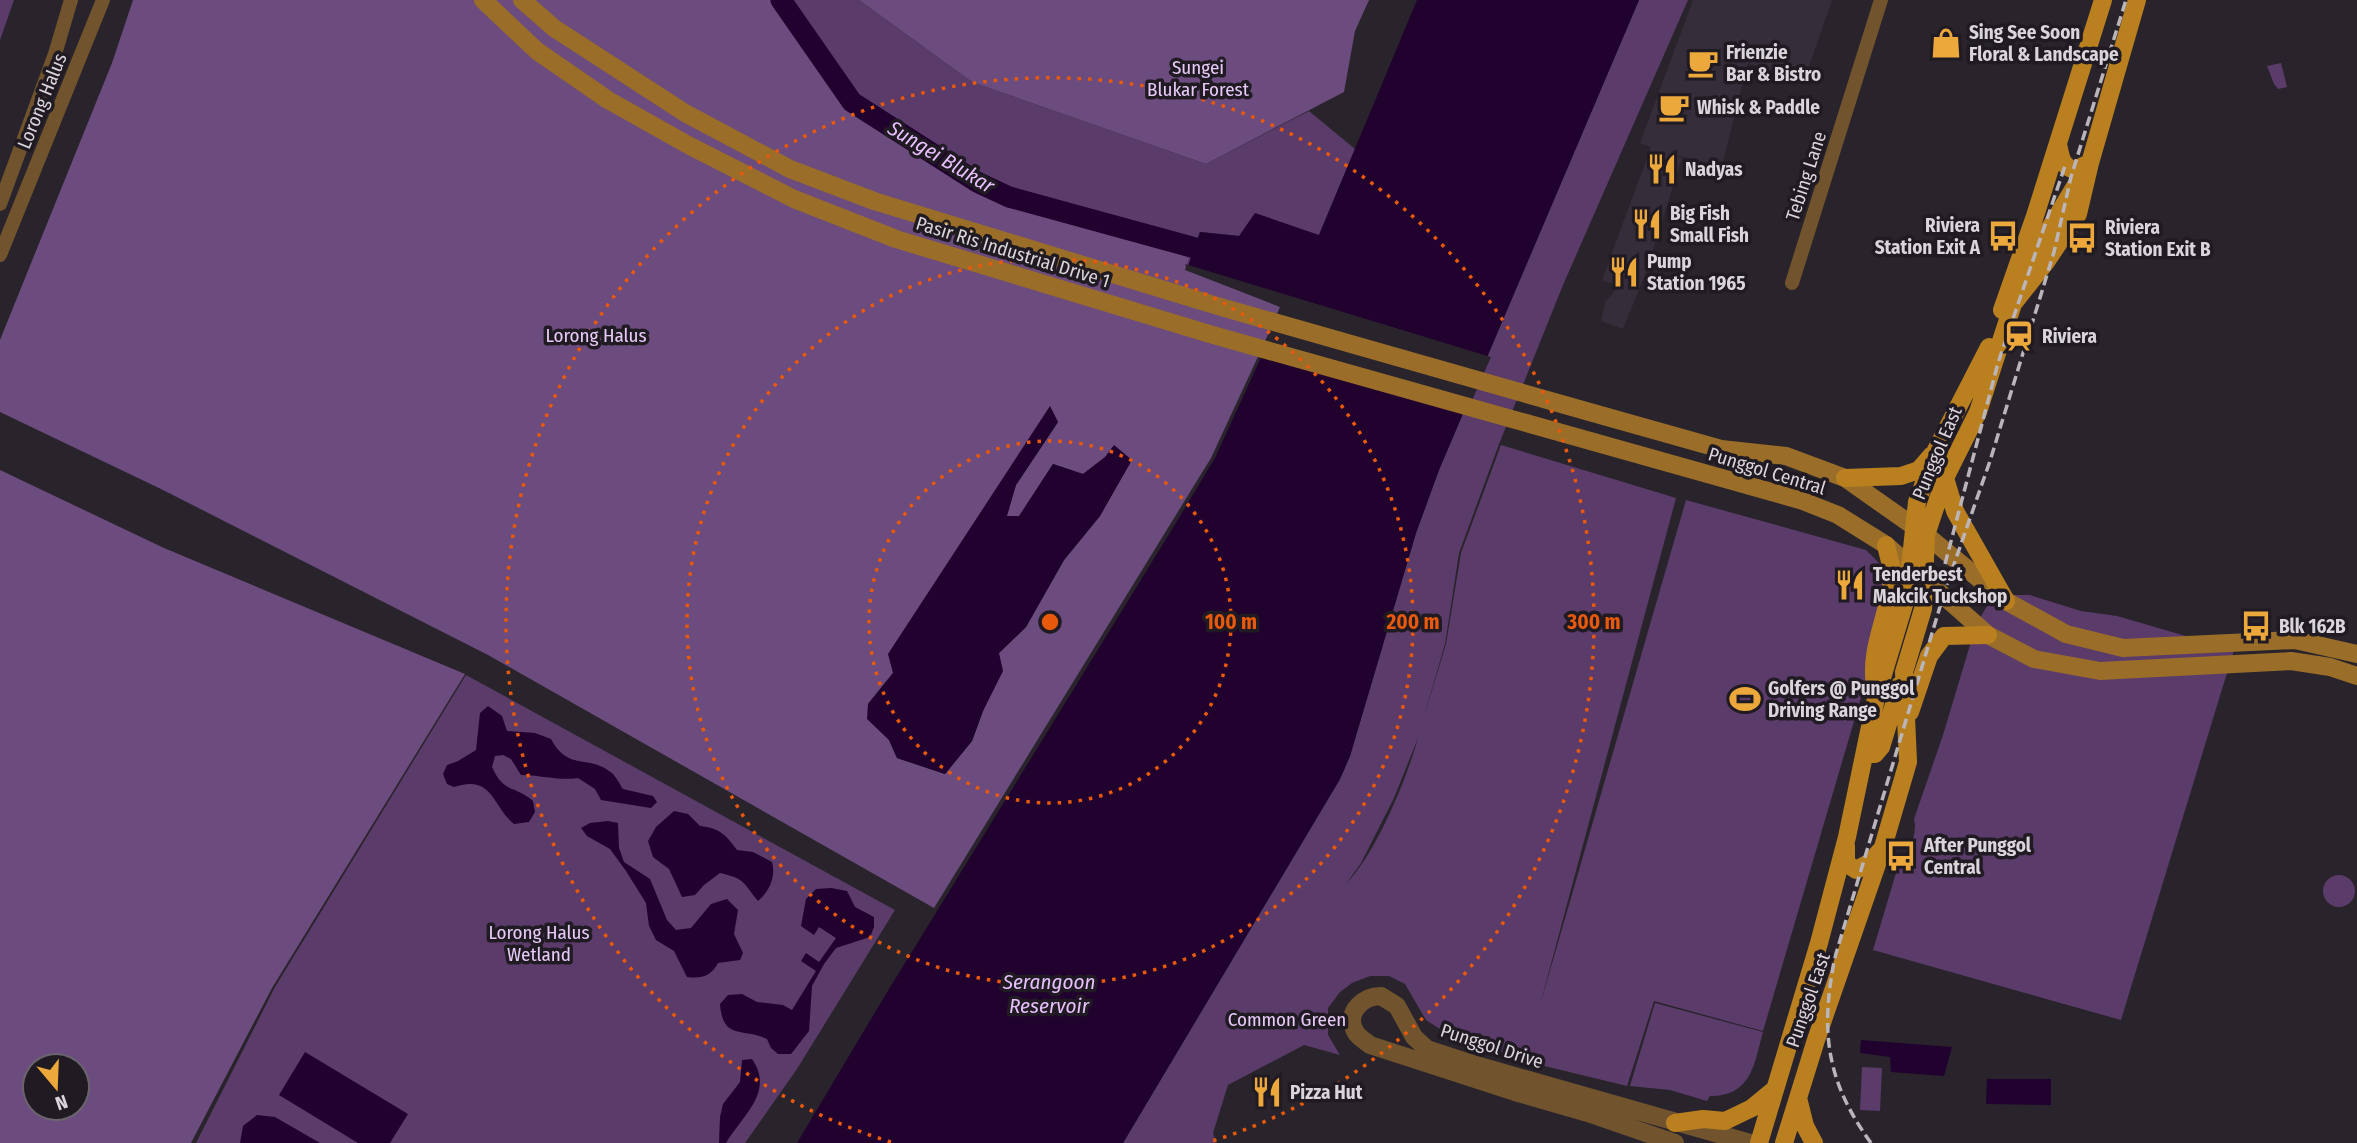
<svg xmlns="http://www.w3.org/2000/svg" width="2357" height="1143" font-family="'Fira Sans Condensed',sans-serif">
	<rect width="100%" height="100%" fill="#29242c"/>
	<path fill="#352d3a" d="M1693,0H1832L1804,81L1748,63L1721,169L1671,153L1682,158L1645,275L1623,329L1601,321L1605,302L1619,286L1602,280L1651,147L1640,143Z"/>
	<path fill="#5a3b6a" fill-rule="evenodd" d="M0,0H14L0,40Z
		M722,0H859L972,82L1206,164L1309,111L1355,149L1319,235L1239,236L1200,232L1188,266L993,231L860,150Z
		M1639,0H1688L1563,285L1499,444L1459,553L1445,644L1423,720L1446,644L1461,553L1501,445L1676,498L1540,1005L1686,500L1866,550L1886,570L1892,592L1763,1031L1654,1001L1627,1086L1524,1061L1449,1035L1426,1020L1405,984L1389,976H1370L1352,983L1340,992L1328,1008V1035L1340,1055L1304,1045L1228,1085L1213,1133L1216,1143H1123L1340,779L1350,756L1416,533L1439,470ZM1418,738C1406,781 1376,853 1346,884L1361,863L1394,798Z
		M2281,63L2287,87L2278,89L2274,84L2267,66Z
		M2006,595H2030L2081,611L2117,616L2234,650L2121,1020L1873,950L1899,863C1909,856 1918,831 1914,819L1943,735L1976,625L1987,606Z
		M466,675L895,910L797,1069L745,1143H196L275,987Z
		M2323 891a16 16 0 1 1 32 0a16 16 0 1 1-32 0Z
		M1655,1003L1763,1032C1754,1064 1752,1096 1710,1096L1707,1101L1670,1090L1630,1086Z
		M1862,1067L1882,1068L1880,1111L1860,1110Z"/>
	<path fill="#6c4b7e" fill-rule="evenodd" d="M133,0H770L845,110L977,194L1003,205L1190,254L1185,270L1281,307L1211,458L934,908L488,655L161,489L0,412V340L112,63ZM1050,407L1058,422L1016,485L1006,516L1019,517L1053,464L1083,474L1106,457L1131,460L1100,516L1064,560L1026,627L999,653L983,711L972,741L945,774L897,758L889,740L868,704L893,673Z
		M859,0H1369L1355,31L1344,92L1206,164L972,82Z
		M0,470L164,548L465,674L272,988L191,1143H0ZM35,1066H77V1108H35Z"/>
	<path fill="#21012e" d="M1417,0H1639L1439,470L1416,533L1350,756L1340,779L1123,1143H797L889,989L1171,531L1215,458L1285,305L1188,266L1200,232L1239,236L1255,213L1319,235Z
		M1050,406L1058,422L1016,485L1007,516H1019L1053,464L1083,474L1105,457L1114,445L1132,460L1100,516L1064,560L1026,627L999,653L1003,671L983,711L972,741L945,774L897,758L889,740L867,719L868,704L893,673L888,654Z
		M488,706L502,716L507,731L535,733L551,739C568,771 588,755 609,771C615,774 619,783 623,789L653,796L657,802L651,808L601,800L595,789L578,778C558,781 541,775 521,775L511,759L503,755L495,756L492,767C504,794 515,785 533,801L535,812L529,822L514,824C492,806 493,774 454,787L447,784L443,774L447,765L458,761L476,750L480,713Z
		M674,811L688,814L700,826C720,828 726,835 737,850L753,852L772,862C776,876 770,891 758,901C742,882 746,879 720,873L704,885L695,895L682,897L669,869L653,857L648,841L656,827Z
		M608,821L618,823L619,848L624,862L650,879L667,920L676,930L691,928L711,904L727,899L738,910L734,934L743,953L740,960L718,963C711,976 702,979 687,977L674,951L656,940L649,926L646,903L626,871L610,849L587,836L581,828L590,823Z
		M831,888L847,891L855,907L874,917V927L870,937L836,948L824,964L812,986L809,1031L791,1054H778L771,1048L767,1039C742,1027 723,1041 720,1004L728,995L742,994L757,1002L783,1005L792,1010L816,971L801,961L806,953L819,962L836,938L819,927L814,935L801,926L806,899L816,889Z
		M1861,1040L1952,1047L1944,1076L1891,1072L1890,1057L1860,1053Z
		M305,1052L408,1114L390,1143H358L279,1095Z
		M752,1059C775,1092 742,1116 726,1143H719L720,1117L723,1104L740,1082L742,1060Z
		M1987,1079H2051V1105L1986,1104Z
		M257,1115L275,1117L320,1143H240L243,1126Z"/>
	<path fill="#29242c" d="M1185,264L1491,357L1467,412L1260,353L1280,307L1187,270Z"/>
	<g fill="none" stroke-linecap="round" stroke-linejoin="round">
		<path stroke="#21012e" stroke-width="21" d="M781,0L852,102L977,182L1009,197L1195,248"/>
		<path stroke="#71542d" stroke-width="14" d="M0,204L55,54L71,0
			M0,255L103,0
			M1792,283L1881,0"/>
		<path stroke="#71542d" stroke-width="18" d="M1675,1143L1588,1113L1515,1092L1370,1045C1364,1040 1357,1037 1354,1029C1346,1011 1364,996 1381,996L1397,1006L1414,1037L1427,1049L1476,1065L1750,1143"/>
		<path stroke="#9a6d29" stroke-width="18" d="M483,0L537,51L608,100L690,146L794,199L896,239L1213,335L1800,500L1838,515L1886,545L1988,635L2034,659L2100,671L2291,661L2330,667L2357,676
			M522,0L554,28L685,113L790,169L874,201L1214,305L1586,411L1721,449L1786,456L1845,478L1926,535L2006,601L2066,634L2123,648L2295,640L2357,654"/>
		<path stroke="#ba8020" stroke-width="18" d="M2058,144C2061,157 2061,166 2074,170L2090,163
			M2024,271L2082,175
			M2002,310L2035,216L2103,0
			M1845,478L1901,476L1919,470L1932,455
			M1945,478L1955,511L2006,601
			M1875,687C1869,647 1889,616 1892,578C1893,568 1888,556 1886,545
			M1910,712L1929,656L1944,636L1988,635
			M1866,754H1875L1881,747L1900,685
			M1846,846V863L1856,870L1871,862L1879,852
			M1798,1098L1805,1126L1814,1143
			M1675,1123L1703,1119L1725,1121L1752,1108L1775,1089
			M1759,1143L1819,943L1847,837L1876,698L1907,595L1917,502L1936,450L1989,347
			M1784,1143L1816,1040L1883,847L1908,762L1904,672L1923,609L1926,535L1945,478L1978,412L2013,304L2046,262L2078,214L2090,163L2137,0"/>
		<path stroke="#bab5bb" stroke-width="3.5" stroke-dasharray="10 5" stroke-linecap="butt" d="M1945,564L1998,363L2065,166
			M1871,1143C1826,1081 1820,1031 1835,957L1945,590L1990,461L2054,252L2071,177L2126,0"/>
	</g>
	<g fill="none" stroke="#e8590c" stroke-width="3.5" stroke-dasharray="3.5 7">
		<circle cx="1050" cy="622" r="181"/>
		<circle cx="1050" cy="622" r="363"/>
		<path d="M891 1142A544 544 0 1 1 1209 1142"/>
	</g>
	<defs>
		<g id="shop-bare" transform="scale(2.415)"><path d="M-5-2.5h2.3a2.7 3.5 0 0 1 5.4 0H5L5.5 6h-11ZM-1.5-2.5h3a1.5 2.3 0 0 0-3 0Z" fill="#eda83c" stroke="#201b22" stroke-width="2.5" paint-order="stroke"/></g>
		<g id="cafe-bare" transform="scale(2.415)"><path d="M-5.5-4.5H6V0H3Q3 3.5 0 3.5H-2.5Q-5.5 3.5-5.5 0ZM3-3.2v2h1.7v-2ZM-6 4.5H4V6H-6Z" fill="#eda83c" stroke="#201b22" stroke-width="2.5" paint-order="stroke"/></g>
		<g id="restaurant-bare" transform="scale(2.415)"><path d="M-5-6h1v4h1v-4h1v4h1v-4h1v5L-1.5 .5V6h-2V.5L-5-1ZM5-6V6H3V1.5H1.5Q1.5-4 5-6Z" fill="#eda83c" stroke="#201b22" stroke-width="2.5" paint-order="stroke"/></g>
		<g id="bus-bare" transform="scale(2.415)"><path d="M-5-6H5V4H4V6H2V4H-2V6H-4V4H-5ZM-3.5-4V0h7V-4ZM-3.5 1.2v1.5H-2V1.2ZM2 1.2v1.5H3.5V1.2Z" fill="#eda83c" stroke="#201b22" stroke-width="2.5" paint-order="stroke"/></g>
		<g id="station-bare" transform="scale(2.415)"><path d="M-3-6H3Q5-6 5-4V2Q5 4 3 4L4.5 6H3L1.5 4h-3L-3 6H-4.5L-3 4Q-5 4-5 2V-4Q-5-6-3-6ZM-3.5-4v3h7v-3ZM-3.5 1v1.5H-2V1ZM2 1v1.5H3.5V1Z" fill="#eda83c" stroke="#201b22" stroke-width="2.5" paint-order="stroke"/></g>
		<g id="stadium-bare" transform="scale(2.415)"><path d="M0-5a6.5 5 0 1 0 0 10a6.5 5 0 1 0 0-10ZM-3.5-1.8h7v3.6h-7Z" fill="#eda83c" stroke="#201b22" stroke-width="2.5" paint-order="stroke"/></g>
	</defs>
	<g fill-rule="evenodd">
		<use href="#shop-bare" x="1946" y="43"/>
		<use href="#cafe-bare" x="1703" y="63"/>
		<use href="#cafe-bare" x="1674" y="107"/>
		<use href="#restaurant-bare" x="1662" y="169"/>
		<use href="#restaurant-bare" x="1647" y="224"/>
		<use href="#bus-bare" x="2003" y="236"/>
		<use href="#bus-bare" x="2082" y="238"/>
		<use href="#restaurant-bare" x="1624" y="272"/>
		<use href="#station-bare" x="2019" y="336"/>
		<use href="#restaurant-bare" x="1850" y="585"/>
		<use href="#bus-bare" x="2256" y="626"/>
		<use href="#stadium-bare" x="1745" y="699"/>
		<use href="#bus-bare" x="1901" y="856"/>
		<use href="#restaurant-bare" x="1267" y="1092"/>
	</g>
	<g text-anchor="middle" dominant-baseline="central" stroke-width="7" stroke-linejoin="round" paint-order="stroke">
		<g font-size="19" font-weight="bold" fill="#d9d5da" stroke="#201b22" text-anchor="start">
			<text x="1969" y="32">Sing See Soon<tspan x="1969" dy="22">Floral &amp; Landscape</tspan></text>
			<text x="1726" y="52">Frienzie<tspan x="1726" dy="22">Bar &amp; Bistro</tspan></text>
			<text x="1697" y="107">Whisk &amp; Paddle</text>
			<text x="1685" y="169">Nadyas</text>
			<text x="1670" y="213">Big Fish<tspan x="1670" dy="22">Small Fish</tspan></text>
			<text x="1980" y="225" text-anchor="end">Riviera<tspan x="1980" dy="22">Station Exit A</tspan></text>
			<text x="2105" y="227">Riviera<tspan x="2105" dy="22">Station Exit B</tspan></text>
			<text x="1647" y="261">Pump<tspan x="1647" dy="22">Station 1965</tspan></text>
			<text x="2042" y="336">Riviera</text>
			<text x="1873" y="574">Tenderbest<tspan x="1873" dy="22">Makcik Tuckshop</tspan></text>
			<text x="2279" y="626">Blk 162B</text>
			<text x="1768" y="688">Golfers @ Punggol<tspan x="1768" dy="22">Driving Range</tspan></text>
			<text x="1924" y="845">After Punggol<tspan x="1924" dy="22">Central</tspan></text>
			<text x="1290" y="1092">Pizza Hut</text>
		</g>
		<g font-size="19" fill="#e8caf9" stroke="#201b22">
			<text x="1198" y="67">Sungei<tspan x="1198" dy="22">Blukar Forest</tspan></text>
			<text x="596" y="335">Lorong Halus</text>
			<text x="539" y="932">Lorong Halus<tspan x="539" dy="22">Wetland</tspan></text>
			<text x="1287" y="1019">Common Green</text>
		</g>
		<g font-size="19" fill="#d9d5da" stroke="#201b22">
			<text transform="translate(42 101) rotate(-68)">Lorong Halus</text>
			<text transform="translate(1806 176) rotate(-72)">Tebing Lane</text>
			<text transform="translate(1013 252) rotate(17)">Pasir Ris Industrial Drive 1</text>
			<text transform="translate(1937 453) rotate(-67)">Punggol East</text>
			<text transform="translate(1767 471) rotate(17)">Punggol Central</text>
			<text transform="translate(1808 1000) rotate(-71)">Punggol East</text>
			<text transform="translate(1492 1046) rotate(18)">Punggol Drive</text>
		</g>
		<g font-size="21" font-style="italic" fill="#e7bffd" stroke="#201b22">
			<text transform="translate(941 157) rotate(31)">Sungei Blukar</text>
			<text x="1049" y="982">Serangoon<tspan x="1049" dy="24">Reservoir</tspan></text>
		</g>
	</g>
	<circle cx="1050" cy="622" r="10" fill="#e8590c" stroke="#201b22" stroke-width="3.5"/>
	<g font-size="21" text-anchor="middle" font-weight="bold" fill="#e8590c" stroke="#201b22" stroke-width="7" stroke-linejoin="round" paint-order="stroke">
		<text x="1231" y="629">100 m</text>
		<text x="1413" y="629">200 m</text>
		<text x="1594" y="629">300 m</text>
	</g>
	<g transform="translate(56 1087) rotate(161)"><circle r="33" fill="#201b22" stroke="#6a656c" stroke-width="2"/>
	<path d="M0-5L12 26L0 18L-12 26Z" fill="#eda83c"/>
	<text y="-10" font-size="19" font-weight="bold" text-anchor="middle" fill="#d9d5da">N</text>
	</g>
</svg>
